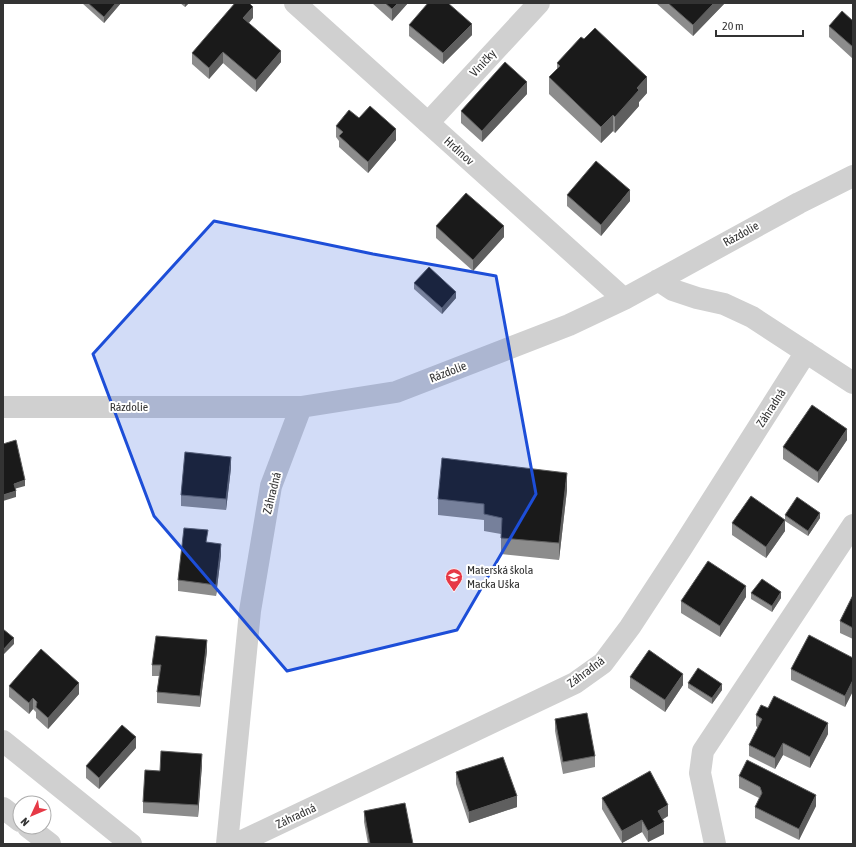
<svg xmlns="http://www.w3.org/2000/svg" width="856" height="847" font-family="'Asap Condensed',sans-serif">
	<rect width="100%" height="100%" fill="#fff"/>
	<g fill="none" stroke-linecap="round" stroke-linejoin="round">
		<path stroke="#d0d0d0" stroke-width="22" d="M295,3L624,299
			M428,123L539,3
			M658,280L673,290L697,298L724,304L752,317L853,383
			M3,407H301L396,392L569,325L624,299L799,203L853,176
			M3,741L131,844
			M3,808L20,821
			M28,827L50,844
			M227,844L250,611L271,486L301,407
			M236,844L575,683L603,663L630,627L681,549L806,352
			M715,844L700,773L703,751L853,525"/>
	</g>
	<path fill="#8c8c8c" d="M82,3H121L104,23Z
		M180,3H189L185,7Z
		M372,3H408L392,21Z
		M656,3H724V4L693,36Z
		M253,18L249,23L281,62L256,92L223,63L209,79L192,64V53Z
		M853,21V59L829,37V26Z
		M409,25L472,35L443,64L409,36Z
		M557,63L647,93L639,102V106L615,133L613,131L601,143L549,94V77L557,69Z
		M527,94L482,142L461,123V111Z
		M359,118L396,140L368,173L339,147V141L336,137V126Z
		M567,195L630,201L601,236L567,206Z
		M436,226L504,237L473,271L436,238Z
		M414,283L456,298L442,314L414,289Z
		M847,440L818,483L783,459V447Z
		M231,468L226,510L181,506V495Z
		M567,490L559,560L501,554V534L484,531V520L438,515V499Z
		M785,515L820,518L808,536L785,521V531L766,558L732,535V523L785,520Z
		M221,555L216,596L178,591V580Z
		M751,593L781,598L772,612L751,599Z
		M853,595V639L840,633V621Z
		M746,597L720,637L681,613V601Z
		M207,651L200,707L157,703V692L159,676H152V665Z
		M853,658V691L845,707L791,680V669Z
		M630,677L683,685L665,712L630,688Z
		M688,683L722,690L712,704L688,688Z
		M9,686L79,694L48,729L36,718V712L33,709L29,714L9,697Z
		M756,715L828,734L810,768L783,755L775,769L749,756V745L758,728L756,726Z
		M555,719L595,756V767L563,774L555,731Z
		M136,748L99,789L86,778V766Z
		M202,765L198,817L143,813V802L160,771Z
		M456,772L517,807L469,823L456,784Z
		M739,776L816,806L799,840L755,818V807L759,798L739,788Z
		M602,798L668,816L662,820L664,834L648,842L642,832L622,843L602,809Z
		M364,811L413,844H368L364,822Z"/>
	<path fill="#5f5f5f" d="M116,3H121L104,23V17Z
		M185,3H189L185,7Z
		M398,3H408L392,21V9Z
		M714,3H724V4L693,36V25Z
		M253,7V18L243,29V18Z
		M472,24V35L443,64V53Z
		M281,51V62L256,92V80Z
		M223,52V63L209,79V68Z
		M647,77V93L639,102V106L615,133V117L637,88Z
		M527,82V94L482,142V131Z
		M613,115V131L601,143V127Z
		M396,129V140L368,173V162Z
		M630,190V201L601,236V225Z
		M504,226V237L473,271V260Z
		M456,292V298L442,314V308Z
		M847,429V440L818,483V472Z
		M231,457V468L226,510V499Z
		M567,473V490L559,560V543Z
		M25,480V486L14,489V484Z
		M16,491V497L3,501V495Z
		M820,513V518L808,536V531Z
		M785,520V531L766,558V547Z
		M221,544V555L216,596V585Z
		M746,586V597L720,637V626Z
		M781,592V598L772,612V606Z
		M14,638V644L3,655V650Z
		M207,640V651L200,707V696Z
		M683,674V685L665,712V700Z
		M853,680V691L845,707V696Z
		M79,683V694L48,729V718Z
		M722,684V690L712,704V698Z
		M33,698V709L29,714V703Z
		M828,723V734L810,768V757Z
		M136,737V748L99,789V778Z
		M783,743V755L775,769V758Z
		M202,754V765L198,817V805Z
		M816,795V806L799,840V829Z
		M517,796V807L469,823V812Z
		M668,805V816L658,822V811Z
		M642,820V832L622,843V831Z
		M664,822V834L648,842V831Z"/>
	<path fill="#1a1a1a" stroke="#5f5f5f" d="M88,3H116L104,17Z
		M235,3H249L253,7L243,18L281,51L256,80L223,52L209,68L192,53Z
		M385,3H398L392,9Z
		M428,3H448L472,24L443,53L409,25Z
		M668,3H714L693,25Z
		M842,11L853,21V47L829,26Z
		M595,28L647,77L637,88L639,90L615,117L613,115L601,127L549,77L560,66L557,63L581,37L584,39Z
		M505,62L527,82L482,131L461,111Z
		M370,106L396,129L368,162L339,136L343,132L336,126L349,110L359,118Z
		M596,161L630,190L601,225L567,195Z
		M466,193L504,226L473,260L436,226Z
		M429,267L456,292L442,308L414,283Z
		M812,405L847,429L818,472L783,447Z
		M16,440L25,480L14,484L16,491L3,495V444Z
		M185,452L231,457L226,499L181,495Z
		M442,458L567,473L559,543L501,538L502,518L484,514V504L438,499Z
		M751,496L785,520L766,547L732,523Z
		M797,497L820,513L808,531L785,515Z
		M184,528L208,530L206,542L221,544L216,585L178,580Z
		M708,561L746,586L720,626L681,601Z
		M762,579L781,592L772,606L751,593Z
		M853,595V628L840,621Z
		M3,629L14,638L3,650Z
		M809,635L853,658V680L845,696L791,669Z
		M156,636L207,640L200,696L157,692L161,665H152Z
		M41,649L79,683L48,718L36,707L37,702L33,698L29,703L9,686Z
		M649,650L683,674L665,700L630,677Z
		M698,668L722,684L712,698L688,683Z
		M774,696L828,723L810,757L783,743L775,758L749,745L762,719L756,715L761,705L768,708Z
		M587,713L595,756L563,762L555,719Z
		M122,725L136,737L99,778L86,766Z
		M161,751L202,754L198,805L143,802L145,770L160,771Z
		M503,757L517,796L469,812L456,772Z
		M747,760L816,795L799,829L755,807L762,793L760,787L739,776Z
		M650,771L668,805L658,811L664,822L648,831L642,820L622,831L602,798Z
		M405,803L413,844H370L364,811Z"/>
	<path fill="#1d4ed8" fill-opacity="0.2" stroke="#1d4ed8" stroke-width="3" stroke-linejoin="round" d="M214,221L373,254L496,276L536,494L457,630L287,671L154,516L93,354Z"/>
	<defs>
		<g id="school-pin" transform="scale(0.9)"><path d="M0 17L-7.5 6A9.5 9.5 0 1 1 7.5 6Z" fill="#e63946" stroke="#fff"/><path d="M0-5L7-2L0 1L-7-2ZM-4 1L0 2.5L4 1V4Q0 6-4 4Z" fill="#fff"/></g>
	</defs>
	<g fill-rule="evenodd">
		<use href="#school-pin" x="454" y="577"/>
	</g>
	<g text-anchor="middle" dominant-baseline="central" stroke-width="4" stroke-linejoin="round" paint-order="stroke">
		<g font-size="12" fill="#333" stroke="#fff">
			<text transform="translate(483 63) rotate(-47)">Viničky</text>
			<text transform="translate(459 151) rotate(42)">Hrdinov</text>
			<text transform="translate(741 234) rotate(-29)">Rázdolie</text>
			<text transform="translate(448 372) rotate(-21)">Rázdolie</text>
			<text x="129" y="407">Rázdolie</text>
			<text transform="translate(771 408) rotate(-57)">Záhradná</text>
			<text transform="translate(272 493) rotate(-76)">Záhradná</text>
			<text transform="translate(586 672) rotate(-37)">Záhradná</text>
			<text transform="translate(296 816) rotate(-25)">Záhradná</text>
		</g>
		<g font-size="12" fill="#333" stroke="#fff" text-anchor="start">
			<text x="467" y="570">Materská škola<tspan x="467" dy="14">Macka Uška</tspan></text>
		</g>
	</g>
	<rect width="856" height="847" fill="none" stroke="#333333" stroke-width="8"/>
	<g transform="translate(32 815) rotate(226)"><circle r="19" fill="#ffffff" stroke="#adadad"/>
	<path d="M0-3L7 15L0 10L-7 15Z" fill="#e63946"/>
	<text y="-6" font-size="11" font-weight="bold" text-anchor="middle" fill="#333333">N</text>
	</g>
	<path d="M716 30v6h87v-6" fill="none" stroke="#333333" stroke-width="2"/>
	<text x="722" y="30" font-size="12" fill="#333333" stroke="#ffffff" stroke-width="3" paint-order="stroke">20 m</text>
</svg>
